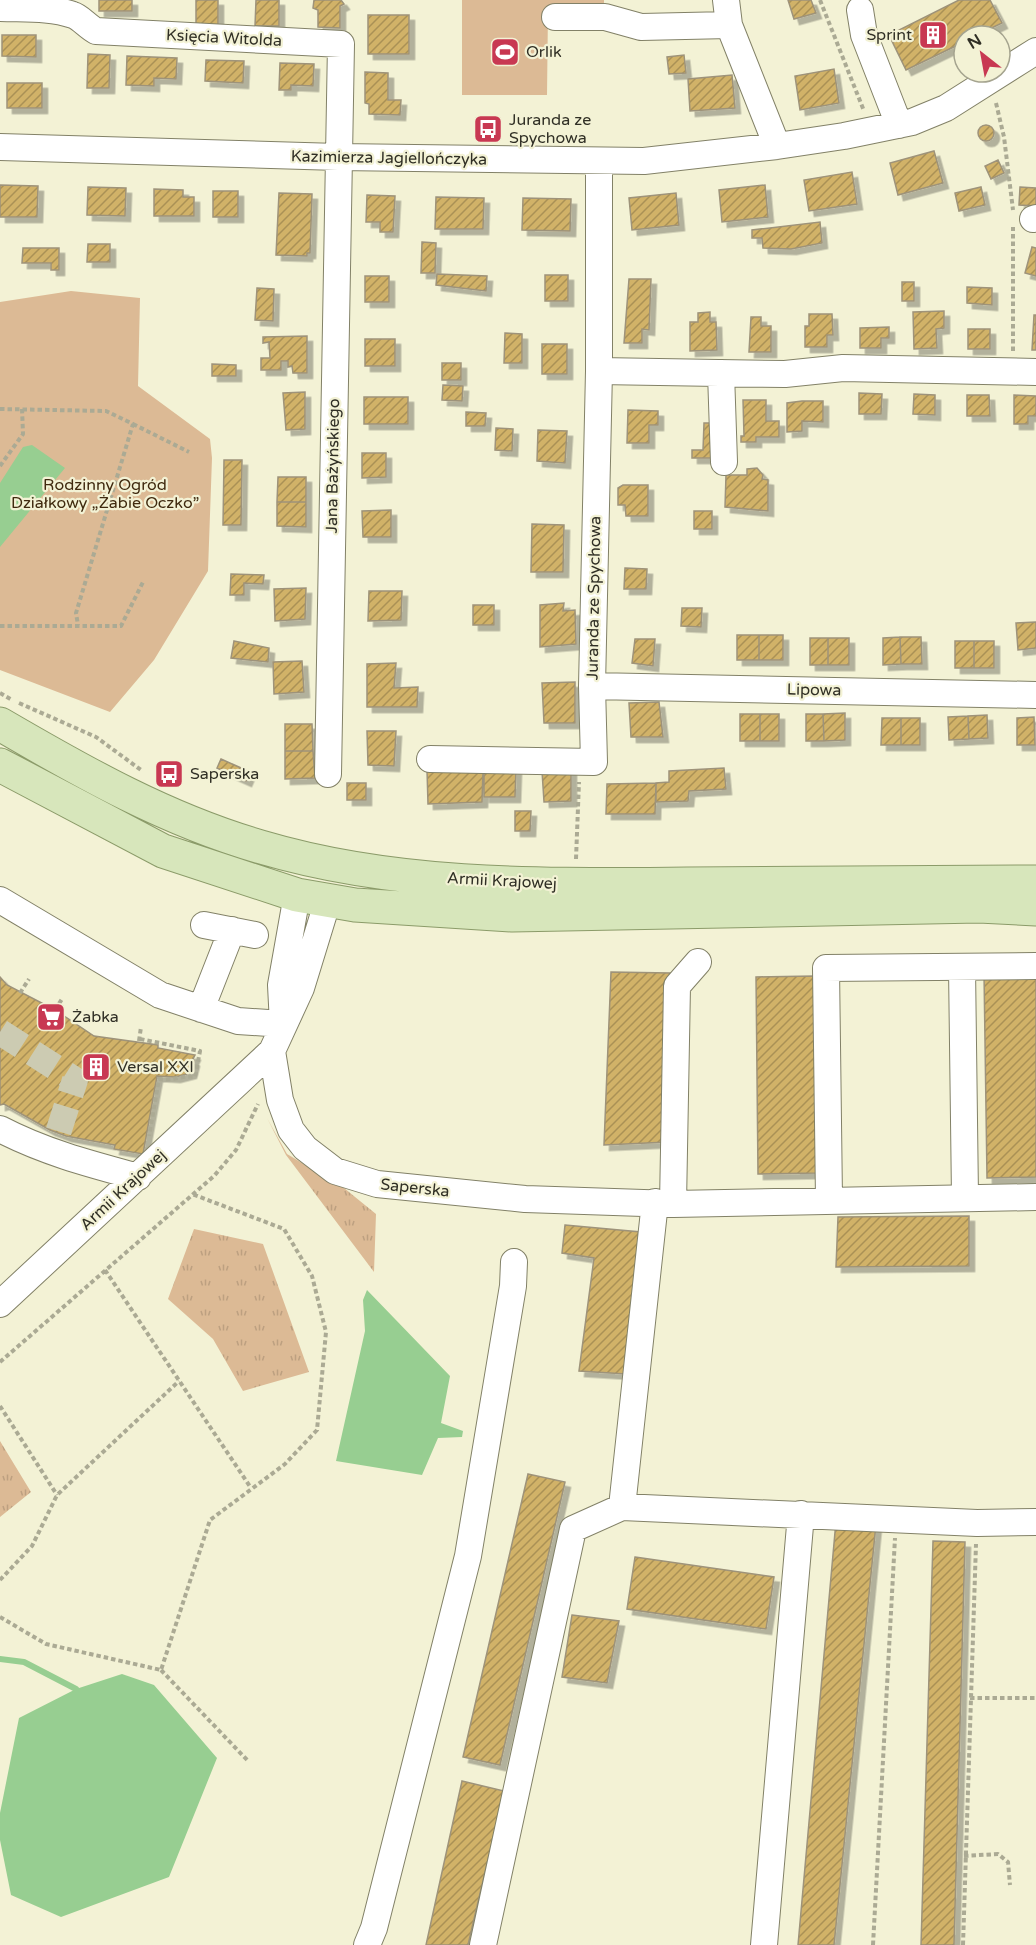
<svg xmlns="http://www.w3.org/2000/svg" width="1036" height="1945" font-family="'Varela Round',sans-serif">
	<defs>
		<pattern id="grass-tufts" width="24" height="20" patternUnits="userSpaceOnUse" patternTransform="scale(1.5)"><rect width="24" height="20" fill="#dcba95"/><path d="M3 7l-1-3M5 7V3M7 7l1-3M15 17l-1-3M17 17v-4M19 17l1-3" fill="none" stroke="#bda080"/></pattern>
		<pattern id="building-hatch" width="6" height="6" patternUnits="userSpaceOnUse" patternTransform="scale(1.5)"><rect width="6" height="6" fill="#d1b267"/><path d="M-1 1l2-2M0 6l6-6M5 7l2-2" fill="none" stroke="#aa9155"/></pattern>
		<filter id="shadow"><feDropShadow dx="5.5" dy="5.5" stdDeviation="0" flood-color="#0004"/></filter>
	</defs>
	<rect width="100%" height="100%" fill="#f3f2d5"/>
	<path fill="url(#grass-tufts)" d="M267,1118L287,1154L344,1188L376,1214L374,1272L286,1155Z
		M194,1229L263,1244L309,1372L243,1391L213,1339L168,1299Z
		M0,1441L31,1492L0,1517Z"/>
	<path fill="#dcba95" d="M462,0H604V10H548L547,95H462Z
		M71,291L140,298L138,386L210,439L212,458L208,571L154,660L110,712L0,670V302Z"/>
	<path fill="#97ce91" d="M32,445L65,468L0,547V483L23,447Z
		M367,1290L450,1376L441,1423L463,1431L462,1437L438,1438L422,1475L336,1461L365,1331L363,1300Z
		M122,1674L154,1685L217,1758L169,1877L61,1917L11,1895L0,1840V1813L19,1718L76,1689Z"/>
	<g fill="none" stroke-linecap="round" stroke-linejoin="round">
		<path stroke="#97ce91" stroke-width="6" d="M0,1659L24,1662L76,1689"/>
	</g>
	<path fill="url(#building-hatch)" stroke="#9e937a" stroke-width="1.5" filter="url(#shadow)" d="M99,0H132V11H99Z
		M196,0H218V25H196Z
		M256,0H279V26H255Z
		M314,0H341L344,4L340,6V28L318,27V10L313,8Z
		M788,0H811L816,13L794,19Z
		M959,0H990L1002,23L975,36H964V42L906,70L889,35Z
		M368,15H409V54H368Z
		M2,35H36V57L2,56Z
		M88,54L110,55L109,88H87Z
		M684,55L686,73L669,74L667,57Z
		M127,56L177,58L176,79L154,78V86L126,85Z
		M206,60L244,61L243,83L205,81Z
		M280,63L314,64L313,86L291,85V90H279Z
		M834,69L839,103L800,110L795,76Z
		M365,72L388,73V100H401L400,115L369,114V104L365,103Z
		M732,75L735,108L690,111L688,79Z
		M7,83H42V108H7Z
		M978 133a8 8 0 1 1 16 0a8 8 0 1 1-16 0Z
		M934,151L943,183L898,195L890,163Z
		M998,160L1004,173L991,179L985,166Z
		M852,172L857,204L809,211L804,180Z
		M0,185L38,186L37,217H0Z
		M765,185L768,217L722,222L719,190Z
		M88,187L126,188L125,216L87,215Z
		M981,187L985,205L959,211L955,193Z
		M1020,187L1036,188V206L1019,205Z
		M154,189L183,190V197H194V216H154Z
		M213,191H238V217H213Z
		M279,193L312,194L310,253H307V256L276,255Z
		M676,193L679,225L632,230L629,198Z
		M367,195L395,196L393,232H380V222H366Z
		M436,197L484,198L483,229H435Z
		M523,198L571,199L570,231L522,230Z
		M820,222L822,243L791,249L763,248L762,238H752V230Z
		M422,242L436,243L435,273H421Z
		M88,244H110V262H87Z
		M1032,247L1036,248V276L1025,273Z
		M23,248H59V270H51V263H22Z
		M437,274L487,276L486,291L436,285Z
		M545,275H568V301H545Z
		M365,276H389V302H365Z
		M629,279H651L649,330L642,329V343H624Z
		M902,282H914V301H902Z
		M967,287L992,288V305L967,303Z
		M257,288L274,289L273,321L255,320Z
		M944,311V328L936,329L937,348L914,349L913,312Z
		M710,312V322H716L717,350L690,351V322H698V313Z
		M809,314H832L833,335H827V347H805V326H809Z
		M1034,315H1036V350H1032Z
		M751,317H761V326H771V352H749Z
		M889,327V338H881V348H860V328Z
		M968,329H990V349H968Z
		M505,333L522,334V363H504Z
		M307,336V373H293L292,366L288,367V361H281V370H261V358H270L269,342L263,343V337Z
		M365,339H395V366H365Z
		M542,344H567V374H542Z
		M442,363H461V380H442Z
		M212,364L236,365V376H212Z
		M443,385L463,386L462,401L442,400Z
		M305,392V429L286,430L283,393Z
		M859,393L882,394L881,414H859Z
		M914,394L935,395V415L913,414Z
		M967,395H989L990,416H967Z
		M1014,395L1036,396V416H1028V424H1014Z
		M364,397H408V424H364Z
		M743,400H766V421H779V437H756V442H741V436H744Z
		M802,401H823V422L802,421V431L787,432V403Z
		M628,410L658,411V425H649V443H627Z
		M466,412L486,413L485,426H466Z
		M704,423H716L715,458H692V450H703Z
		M496,428L513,429L512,451L495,450Z
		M538,430L567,431L565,463L537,461Z
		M362,453H386V477L362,478Z
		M224,460H242L241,525H223Z
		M757,468L763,475L762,479L768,480V511L725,507L726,475H747V469Z
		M278,477H306V502H277Z
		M623,485H648V516H626L625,505H618V488Z
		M277,502H306V527L277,526Z
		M391,510V537H363L362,511Z
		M694,511H712V529H694Z
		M532,524L564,525L563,572H531Z
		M625,568L647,569L646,589H624Z
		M231,574L264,575L263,584L244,583V595H230Z
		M306,588L305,619L275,621L274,589Z
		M369,591H402L401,620L368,621Z
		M564,603L563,611L575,610L576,644L540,647V605Z
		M473,605H494V625H473Z
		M682,608H702L701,627L681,626Z
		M1036,622V648L1018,650L1016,623Z
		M737,635H759V660H737Z
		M759,635H783V660H759Z
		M900,637L901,664L883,665V638Z
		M900,637H921L922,664H901Z
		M810,638H828V665H810Z
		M828,638H849V665H828Z
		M635,639H655L653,666L632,663Z
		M234,641L269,648L268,662L231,658Z
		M955,641H974V668H955Z
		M974,641H994V668H974Z
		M302,661L304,692L274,694L273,662Z
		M396,663L394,688L418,687L417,707H367V664Z
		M575,682V723H544L542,683Z
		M659,702L663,737H631L629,703Z
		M845,713V740L824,741L823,714Z
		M740,714H760V741H740Z
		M760,714H779V741H760Z
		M806,714H823L824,741H806Z
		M987,715L988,738L969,739L968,716Z
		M968,716L969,739L949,740L948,717Z
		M1034,717L1035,745H1017V718Z
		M882,718H901V745H881Z
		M901,718H920V745H901Z
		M285,724H312L313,751H285Z
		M367,731H396L394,766L368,765Z
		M285,751H313L315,778L285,779Z
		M221,759L250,772L246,781L217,768Z
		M724,768L726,789L689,791L688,801L656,802V783L669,782V771Z
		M484,769H516L515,797H484Z
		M571,769V801L544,802L542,771Z
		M427,770L483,771L482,802L428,804Z
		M347,783H366V800H347Z
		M656,783L655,814H606L607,784Z
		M515,811H531L530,831H515Z
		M611,972L670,973L668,1142L604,1145Z
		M984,973H1036V1177L987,1178Z
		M814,976L816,1173L758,1174L756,977Z
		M0,977L7,985L55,1010L94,1036L158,1045V1048L195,1055L192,1061H194L191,1073L175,1077L157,1076L143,1154L114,1149L115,1145L66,1136L50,1130L4,1104L0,1105Z
		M969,1216V1266L836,1267L838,1217Z
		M565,1225L641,1232L626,1374L579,1371L594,1258L562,1253Z
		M528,1474L565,1482L500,1765L463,1757Z
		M836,1521L876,1524L834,1945H798Z
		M933,1541L965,1542L954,1945H921Z
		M635,1557L774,1577L766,1629L627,1609Z
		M572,1615L619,1621L607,1683L562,1677Z
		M462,1781L504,1791L468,1945H426Z"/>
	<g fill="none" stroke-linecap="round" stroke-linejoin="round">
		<path stroke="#cccbb2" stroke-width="26" stroke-dasharray="26 13" stroke-linecap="butt" d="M0,1032L75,1080L58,1133"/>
		<g stroke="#828167" stroke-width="28">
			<path id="minor" d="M726,0L729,25L777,146
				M0,8C24,9 50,7 73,15C80,17 88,27 96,31L341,44L328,774
				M860,10L864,35L899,125
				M555,17H605L641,27L729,25
				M0,147L338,157L644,161L777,146L844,136L912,122L946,108L1036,51
				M1033,219L1036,218
				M599,371L785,374L843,368L1036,372
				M721,373L724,462
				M592,686L1036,695
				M430,759L594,762L592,686L599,371V162
				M0,900L160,995L238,1021L283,1024
				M328,900L301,988L272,1051L280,1100L291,1130L305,1148L335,1171L377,1184L525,1199L673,1204L1036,1197
				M204,925L255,935
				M962,967L965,1197
				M201,1009L232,930
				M283,1024L281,985L297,895
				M0,1129C44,1152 90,1164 138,1177
				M829,1199L826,968L1036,966
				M673,1204L677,986L698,962
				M0,1304L272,1051
				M622,1507L655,1202
				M367,1945L374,1928L468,1556L513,1286L514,1262
				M483,1945L573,1529L622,1507L977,1523L1036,1522
				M764,1945L801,1514"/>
		</g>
		<g stroke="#8b9b69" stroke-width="35">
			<path id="major" d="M0,724C84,773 167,820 261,847C399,888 545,885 687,884C804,883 920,882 1036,882
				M0,765L163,851L297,895L355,905L512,915L979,906L1036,909"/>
		</g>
		<path stroke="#abaa94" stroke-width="4" stroke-dasharray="4.5 3" stroke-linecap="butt" d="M820,0L864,111
			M996,103L1004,137L1013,210
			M1013,351V227
			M0,409L106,411L133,424L76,613L78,625
			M133,424L189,452
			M0,466L23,434L22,408
			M0,626H121L143,582
			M0,693L12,700
			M19,703L96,737L141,770
			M576,859L579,782
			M20,993L29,979
			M55,1010L62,999
			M140,1039L200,1051L195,1077C184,1075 172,1081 159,1079L149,1136
			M139,1041L141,1027
			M105,1270L251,1488
			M0,1362L214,1176L236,1150L258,1104
			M0,1406L57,1495
			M0,1580L32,1546L57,1495L179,1381
			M0,1617L46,1644L161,1670L210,1520L285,1464L317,1430L326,1332L312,1276L284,1229L192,1194
			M161,1670L249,1762
			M970,1698H1036
			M964,1856L998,1854L1008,1862L1010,1885
			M873,1945L895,1538
			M963,1945L976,1544"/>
		<use href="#minor" stroke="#fff" stroke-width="26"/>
		<use href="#major" stroke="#d7e6bb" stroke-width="33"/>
	</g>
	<defs>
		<g id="building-square" transform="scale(1.5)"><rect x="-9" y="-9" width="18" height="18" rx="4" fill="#c83852" stroke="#f3f2d5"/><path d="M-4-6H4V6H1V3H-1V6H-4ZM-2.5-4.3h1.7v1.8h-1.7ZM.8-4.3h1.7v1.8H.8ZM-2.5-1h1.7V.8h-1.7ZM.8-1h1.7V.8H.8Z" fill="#fff"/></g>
		<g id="stadium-square" transform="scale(1.5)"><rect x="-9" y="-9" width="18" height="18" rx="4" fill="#c83852" stroke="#f3f2d5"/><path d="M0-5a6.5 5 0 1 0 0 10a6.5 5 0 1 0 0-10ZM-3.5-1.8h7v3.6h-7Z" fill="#fff"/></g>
		<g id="bus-square" transform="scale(1.5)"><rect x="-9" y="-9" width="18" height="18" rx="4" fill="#c83852" stroke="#f3f2d5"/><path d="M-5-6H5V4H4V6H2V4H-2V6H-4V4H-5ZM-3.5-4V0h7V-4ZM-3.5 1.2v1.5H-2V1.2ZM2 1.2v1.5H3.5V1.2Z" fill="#fff"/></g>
		<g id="supermarket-square" transform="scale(1.5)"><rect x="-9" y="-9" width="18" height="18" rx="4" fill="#c83852" stroke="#f3f2d5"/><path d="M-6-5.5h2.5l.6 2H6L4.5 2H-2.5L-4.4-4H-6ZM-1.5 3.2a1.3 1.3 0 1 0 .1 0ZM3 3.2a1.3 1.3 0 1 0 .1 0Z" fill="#fff"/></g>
	</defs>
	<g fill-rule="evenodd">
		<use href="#building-square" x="933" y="35"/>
		<use href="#stadium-square" x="505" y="52"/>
		<use href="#bus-square" x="488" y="129"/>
		<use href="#bus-square" x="169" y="774"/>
		<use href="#supermarket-square" x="51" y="1017"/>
		<use href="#building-square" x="96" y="1067"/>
	</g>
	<g text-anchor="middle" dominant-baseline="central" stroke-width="4.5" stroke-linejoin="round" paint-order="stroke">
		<g font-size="16" fill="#302f25" stroke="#f3f2d5" text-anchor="start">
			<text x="912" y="35" text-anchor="end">Sprint</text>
			<text x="526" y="52">Orlik</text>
			<text x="509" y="120">Juranda ze<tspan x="509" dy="18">Spychowa</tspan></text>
			<text x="190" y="774">Saperska</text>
			<text x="72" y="1017">Żabka</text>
			<text x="117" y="1067">Versal XXI</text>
		</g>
		<g font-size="16" fill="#302f25" stroke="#f3f2d5">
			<text transform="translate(224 38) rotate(3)">Księcia Witolda</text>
			<text transform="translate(389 158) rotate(1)">Kazimierza Jagiellończyka</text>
			<text transform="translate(333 466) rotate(-89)">Jana Bażyńskiego</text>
			<text transform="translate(594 598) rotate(-89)">Juranda ze Spychowa</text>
			<text transform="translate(814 690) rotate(1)">Lipowa</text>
			<text transform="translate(502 881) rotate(3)">Armii Krajowej</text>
			<text transform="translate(415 1188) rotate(6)">Saperska</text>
			<text transform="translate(123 1190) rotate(-43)">Armii Krajowej</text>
		</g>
		<g font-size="16" fill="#402a0f" stroke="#f3f2d5">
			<text x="105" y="485">Rodzinny Ogród<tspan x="105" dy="18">Działkowy „Żabie Oczko”</tspan></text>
		</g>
	</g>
	<g transform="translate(982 54) rotate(329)"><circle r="28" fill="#f3f2d5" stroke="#a5a48f" stroke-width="1.5"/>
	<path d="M0-4.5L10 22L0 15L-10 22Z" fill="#c83852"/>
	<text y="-9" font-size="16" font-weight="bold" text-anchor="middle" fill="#302f25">N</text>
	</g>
</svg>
